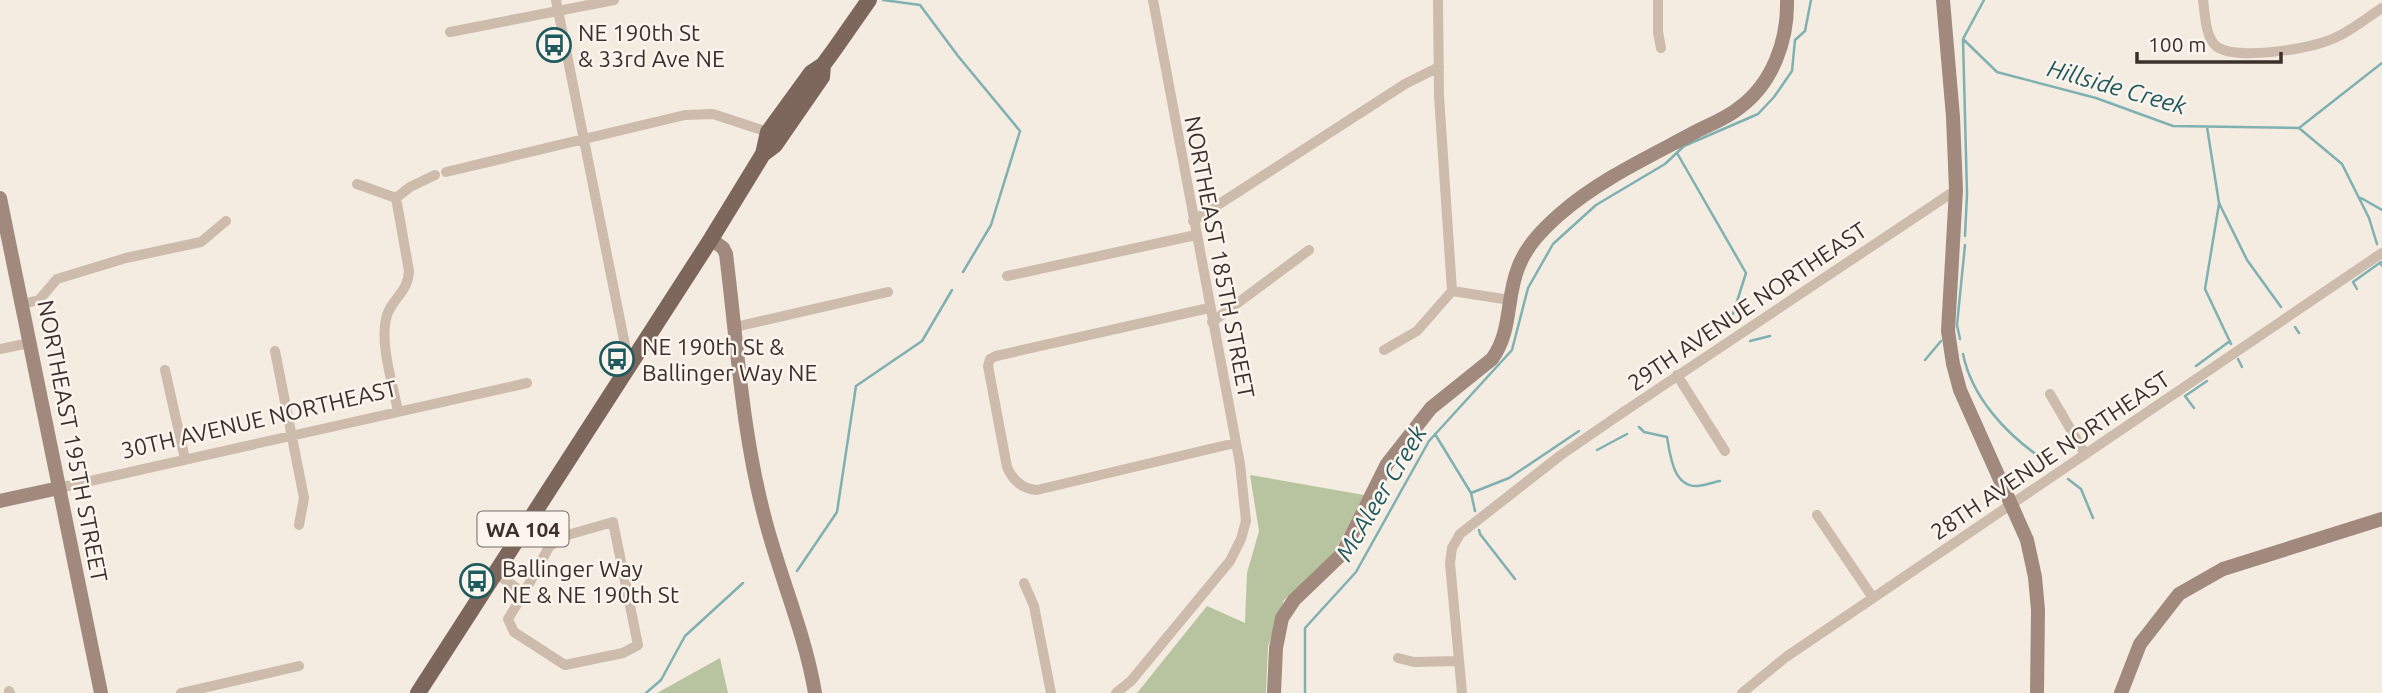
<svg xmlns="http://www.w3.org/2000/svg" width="2382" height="693" font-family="Ubuntu,sans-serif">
	<rect width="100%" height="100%" fill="#f4ebe1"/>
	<path fill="#b8c4a0" d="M1250,475L1364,495L1333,555L1284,600L1268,646L1266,693H1137L1207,606L1245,623L1247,573L1259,531Z
		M720,658L728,693H657Z"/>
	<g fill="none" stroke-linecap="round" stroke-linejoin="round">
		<path stroke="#7fb0b2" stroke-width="2.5" d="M883,0L920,5L958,56L1020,131L991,225L963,272
			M1984,0L1963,39L1997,72L2096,98L2173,126L2299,128L2342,164L2369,218L2377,244
			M1963,39L1967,194L1965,236
			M2207,127L2219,203L2247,260L2281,307
			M2299,128L2382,63
			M1677,153L1746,273L1733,314
			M2361,198L2382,210
			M2219,204L2205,289L2231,344
			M2357,289L2353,282L2381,262L2382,266
			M2295,327L2299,333
			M1960,339L1957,325L1965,245
			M1750,341L1770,336
			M1963,354C1972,398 2007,435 2044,460
			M2238,359L2242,367
			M1925,360L1941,341
			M2196,366L2230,341
			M2194,408L2185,396L2207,381
			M1639,427L1644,432L1667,437C1670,454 1673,487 1697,486C1704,486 1713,482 1720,481
			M1435,434L1471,493L1475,511
			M1597,450L1627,434
			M2068,479L2081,489L2093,518
			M1471,493L1509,478L1579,431
			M1479,530L1480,534L1515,579
			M797,571L837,512L856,386L922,341L952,290
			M646,693L661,680L685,636L743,583
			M1305,693V628L1356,572L1429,441L1512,350L1528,288L1553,244L1596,205L1665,164L1684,146L1758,114L1774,97L1792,71L1795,40L1805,31L1811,0"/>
		<path stroke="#cdbbac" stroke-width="10" d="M556,0L629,365
			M1438,0L1439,96L1452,291
			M1658,0V32L1661,48
			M2203,0C2205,13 2205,36 2216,46C2235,61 2305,49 2327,41C2346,35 2365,19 2382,8
			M450,32L614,0
			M446,172L685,115L713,114L768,132
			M357,184L396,198L410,187L435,175
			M396,198L409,271C408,294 390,299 386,319C380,345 393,385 398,411
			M1193,221L1405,84L1439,67
			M1007,276L1196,235
			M1452,291L1510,300
			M22,304L39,300L57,279L126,258L201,242L226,221
			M1209,308L996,356L990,359L988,366L1007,467C1013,481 1022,489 1037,490L1235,443
			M1212,322L1309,250
			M735,327L888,292
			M0,349L29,343
			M1384,350L1417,331L1452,291
			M275,351L304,498L299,525
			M165,370L185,459
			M1677,375L1725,451
			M2050,394L2085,454
			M59,488L527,383
			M1817,515L1873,598
			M495,573L524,593L508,619L514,632L565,665L623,653L638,645L613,522L564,536L549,547L524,593
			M1024,583L1034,606L1051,693
			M1398,658L1414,662L1459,661
			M9,691L10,693
			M181,693L299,666
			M1116,693L1131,681L1230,561L1241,539L1246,521L1240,464L1153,0
			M1462,693L1450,563L1452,548L1460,534L1561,455L1622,413L1956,190
			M1742,693L1786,657L2382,253"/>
		<path stroke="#a18a7d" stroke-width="14" d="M1943,0L1953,117L1956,190L1948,331L1953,364L1960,390L2027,540L2035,577L2038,610L2037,693
			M0,198L101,693
			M711,239L723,248L726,254C737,342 742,433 765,519C780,577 805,633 815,693
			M0,501L59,488
			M1274,693L1276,648L1282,618L1294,600L1342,554L1387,464L1431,408L1492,359C1512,332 1506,298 1518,268C1526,246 1543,229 1560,214C1600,179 1651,156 1697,131C1711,124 1727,118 1739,108C1773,83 1788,40 1787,0
			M2121,693L2140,644L2179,594L2223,569L2382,519"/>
		<path stroke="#7d675c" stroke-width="16" d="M763,154L768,132L811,73L823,65L834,50L869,0
			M418,693L711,239L763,154L775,145L822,77L823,65"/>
	</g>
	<defs>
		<g id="bus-ring" transform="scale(1.75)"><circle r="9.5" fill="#fbf5ee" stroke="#1f5a5e" stroke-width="1.5"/><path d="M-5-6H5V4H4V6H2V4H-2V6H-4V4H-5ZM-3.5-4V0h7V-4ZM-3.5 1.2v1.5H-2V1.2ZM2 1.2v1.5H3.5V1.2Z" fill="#1f5a5e"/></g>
	</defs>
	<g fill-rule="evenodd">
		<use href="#bus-ring" x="554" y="45"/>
		<use href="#bus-ring" x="617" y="359"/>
		<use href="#bus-ring" x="477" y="581"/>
	</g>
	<g text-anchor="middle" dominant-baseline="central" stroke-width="5" stroke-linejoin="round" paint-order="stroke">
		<rect fill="#fbf5ee" stroke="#756b66" stroke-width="2" x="477.5" y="511.5" width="91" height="35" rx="5"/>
		<g font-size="21" font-weight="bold" fill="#3b302b">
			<text x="523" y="529">WA 104</text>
		</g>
		<g font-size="23" fill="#3b302b" stroke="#fbf5ee" text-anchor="start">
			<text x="578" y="32">NE 190th St<tspan x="578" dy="26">&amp; 33rd Ave NE</tspan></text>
			<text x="642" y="346">NE 190th St &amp;<tspan x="642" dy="26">Ballinger Way NE</tspan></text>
			<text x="502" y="568">Ballinger Way<tspan x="502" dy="26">NE &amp; NE 190th St</tspan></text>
		</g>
		<g font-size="23" fill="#3b302b" stroke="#fbf5ee">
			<text transform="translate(1220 257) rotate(79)">NORTHEAST 185TH STREET</text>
			<text transform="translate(1747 306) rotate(-34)">29TH AVENUE NORTHEAST</text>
			<text transform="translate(259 419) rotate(-13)">30TH AVENUE NORTHEAST</text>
			<text transform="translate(73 441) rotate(79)">NORTHEAST 195TH STREET</text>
			<text transform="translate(2050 455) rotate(-34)">28TH AVENUE NORTHEAST</text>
		</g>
		<g font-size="24" font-style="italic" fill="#1f5a5e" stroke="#fbf5ee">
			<text transform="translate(2117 87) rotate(16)">Hillside Creek</text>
			<text transform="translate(1381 493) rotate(-59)">McAleer Creek</text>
		</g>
	</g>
	<path d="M2137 52v10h144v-10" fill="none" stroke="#3b302b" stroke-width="3.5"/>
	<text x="2148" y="52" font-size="21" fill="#3b302b" stroke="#fbf5ee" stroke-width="5" paint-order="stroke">100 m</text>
</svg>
